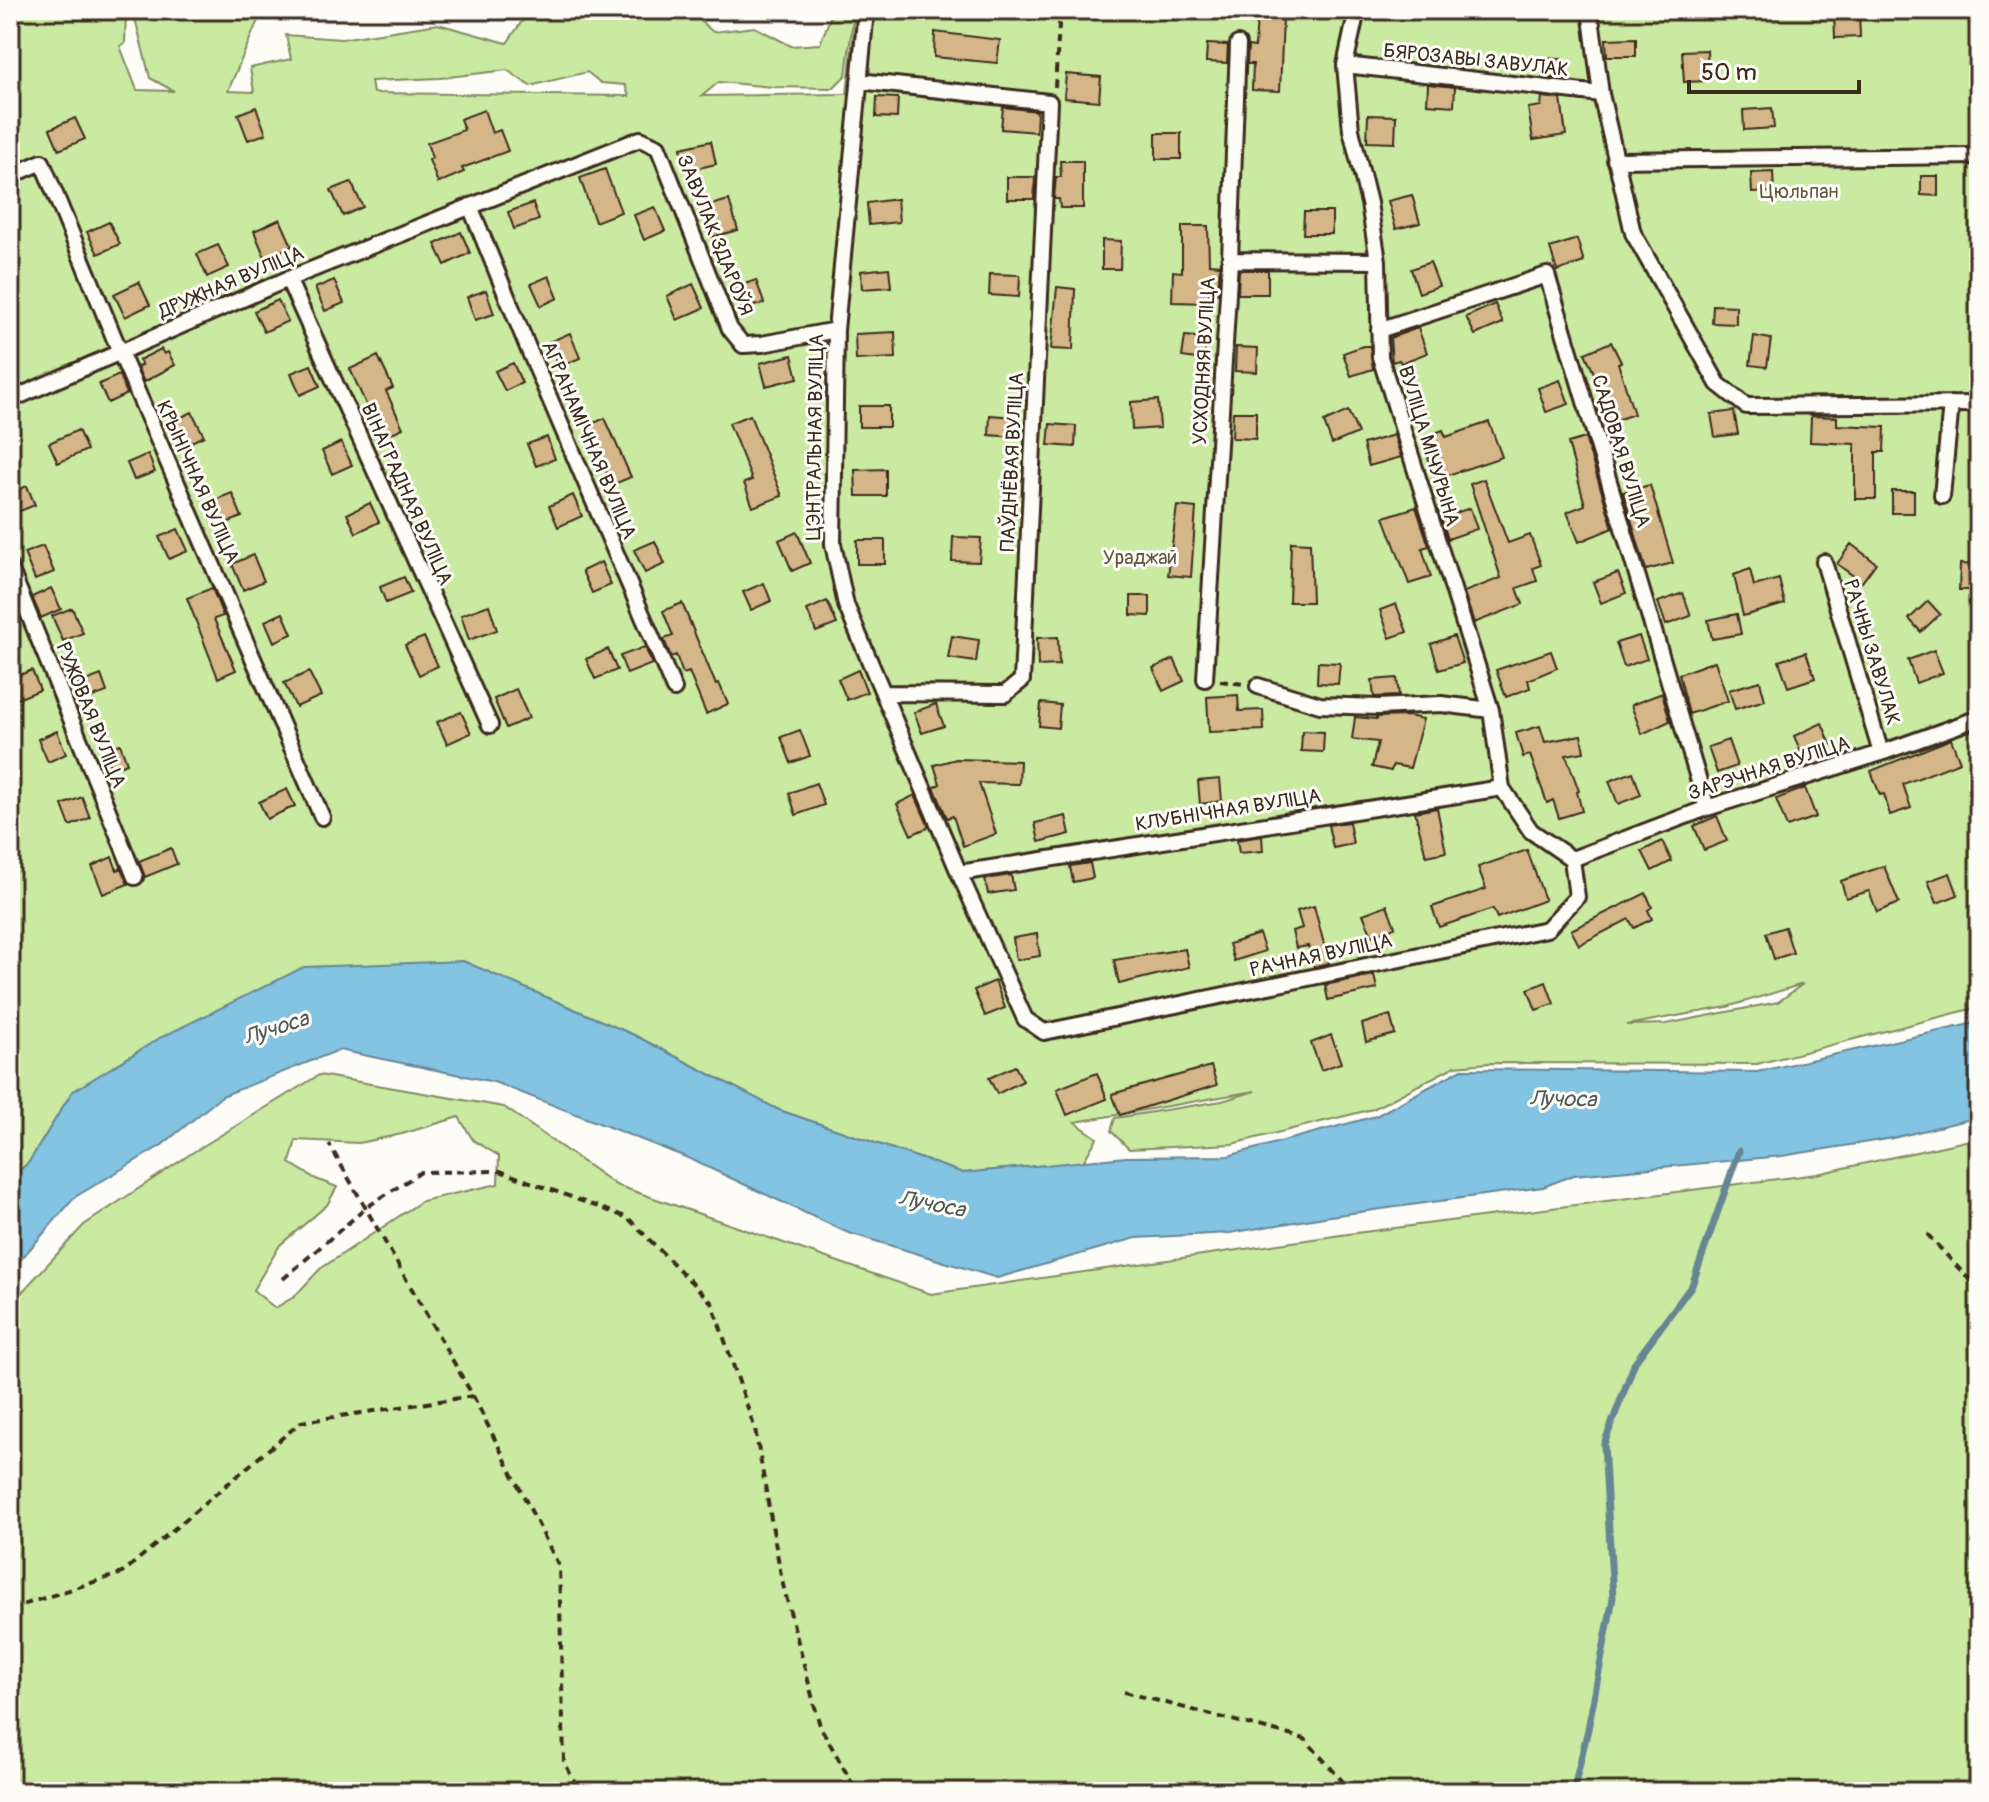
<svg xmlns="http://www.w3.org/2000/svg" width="1989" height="1802" font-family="Pangolin,sans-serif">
	<rect width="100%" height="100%" fill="#fdfcf7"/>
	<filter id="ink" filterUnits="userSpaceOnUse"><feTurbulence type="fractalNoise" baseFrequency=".0125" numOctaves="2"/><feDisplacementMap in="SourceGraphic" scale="16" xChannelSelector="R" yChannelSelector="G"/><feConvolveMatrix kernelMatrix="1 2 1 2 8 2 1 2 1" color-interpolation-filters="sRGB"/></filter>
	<g filter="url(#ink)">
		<path fill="#caeaa2" stroke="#828a60" stroke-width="2" fill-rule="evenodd" d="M10,10H126L125,44L120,46L137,90L174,91L150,78L133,10H257L258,20L228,91L254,92L250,68L291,59L286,35L341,39L438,24L507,43L525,17L574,10H688L713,32L755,27L791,46L820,44L833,10H854L846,75L833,88L773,87L719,82L702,96L847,94L856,10H1979V1007L1757,1064L1489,1063L1455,1066L1373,1109L1232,1144L1129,1149L1111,1131L1115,1118L1222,1101L1255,1091L1075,1122L1097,1138L1083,1162L963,1173L779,1110L634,1035L463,961L72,1092L29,1162L10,1179ZM507,70L530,86L587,72L601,83L625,85L629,96L373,93L371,81L440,78ZM1803,984L1778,1002L1666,1024L1626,1025L1727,1007Z
			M319,1075L504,1107L616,1185L931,1294L1348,1234L1817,1174L1979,1138V1792H10V1305L84,1225L195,1151ZM459,1117L473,1140L499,1156L498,1184L422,1201L320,1269L294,1297L275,1308L253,1290L280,1245L327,1205L337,1187L316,1179L290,1163L296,1140L359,1143L402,1134Z"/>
		<path fill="#83c4e3" stroke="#668694" stroke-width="2" d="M463,961L634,1035L779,1110L963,1173L1126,1157L1228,1156L1376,1116L1462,1069L1757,1072L1979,1022V1117L1893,1138L1782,1156L1574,1175L1543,1187L1330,1216L1230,1233L1136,1238L997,1278L846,1232L688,1158L494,1082L339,1050L222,1096L162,1145L75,1197L10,1272V1179L29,1162L72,1092L160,1038L304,967Z"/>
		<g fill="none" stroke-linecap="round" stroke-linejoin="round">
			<path stroke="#668694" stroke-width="7" d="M1573,1792L1588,1729L1613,1598L1604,1444L1635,1362L1692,1285L1739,1151"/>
		</g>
		<path fill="#d5b688" stroke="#3b2a1e" stroke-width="2" d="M1859,10L1860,37L1835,38L1834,11Z
			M1257,17L1283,18L1280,91L1252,90L1253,64H1247L1248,46L1255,47Z
			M935,32L1000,40L997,63L934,57Z
			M1636,38V56H1607L1606,39Z
			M1207,44L1228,45L1227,63L1206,62Z
			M1707,50L1708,81L1684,82L1682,51Z
			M1544,58L1562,59L1561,79L1543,77Z
			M1066,74L1101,77L1099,101L1064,98Z
			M1428,84L1455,87L1454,106L1427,104Z
			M877,97L898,98L897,118L876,117Z
			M1542,97L1561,99L1566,135L1533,140L1528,108L1541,106Z
			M256,107L266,134L248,140L238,114Z
			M1003,107L1037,111L1036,132L1001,129Z
			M1772,108L1774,128L1744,130L1743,110Z
			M484,110L492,133L500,130L508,151L462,168L464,172L438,183L429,160L432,158L427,143L464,130L460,119Z
			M1368,115L1396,116L1395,143L1367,142Z
			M75,118L85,139L59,150L50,129Z
			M1156,133H1181V159H1156Z
			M711,141L716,164L686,171L681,148Z
			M1060,161H1083V208H1060L1059,199H1054L1056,177H1061Z
			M605,169L621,212L595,222L580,178Z
			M1773,172L1774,192L1752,193L1751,173Z
			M1921,176H1938V196L1921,195Z
			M1007,177H1035L1034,199H1007Z
			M351,182L363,207L343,216L331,190Z
			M1412,195L1420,223L1396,229L1388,201Z
			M897,199L899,222L869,225L867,203Z
			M729,200L738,230L712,237L703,207Z
			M533,203L539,220L514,229L508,212Z
			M655,207L665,231L644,240L634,215Z
			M1304,212H1332V234H1303Z
			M280,219L292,246L265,258L254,231Z
			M109,222L120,244L98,254L87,232Z
			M1182,226H1208L1209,264L1220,265L1218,294L1209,293V303L1172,302L1173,271L1182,272Z
			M461,232L470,253L445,265L435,244Z
			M1577,239L1584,262L1557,271L1550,248Z
			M1102,240L1121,241L1120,269H1102Z
			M218,245L229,267L207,277L197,254Z
			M1430,262L1439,286L1419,293L1411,269Z
			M889,268L891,287L862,289L861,271Z
			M1239,270H1268V294H1238Z
			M990,274L1020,275L1019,297L989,295Z
			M549,276L558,298L541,306L531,284Z
			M334,280L344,303L325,311L315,288Z
			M756,280L764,303L741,310L733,288Z
			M139,282L150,305L125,317L114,294Z
			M693,284L704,308L677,320L667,296Z
			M1057,287L1075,289L1073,350L1051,349Z
			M486,290L494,314L475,320L467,297Z
			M278,300L288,321L264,332L254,311Z
			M1495,304L1503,323L1475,335L1466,317Z
			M1713,305L1736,306V324L1712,323Z
			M1418,328L1427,353L1401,363L1399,360L1392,362L1390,338Z
			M895,332L896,358L856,360L855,334Z
			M570,333L580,358L559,367L549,342Z
			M1185,336L1206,338L1204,360L1182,357Z
			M1754,336L1771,339L1767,367L1750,365Z
			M1611,342L1621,362L1618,363L1634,414L1607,423L1600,402L1606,400L1585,353Z
			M1363,346H1370L1373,369L1351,376L1343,353Z
			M1236,347L1258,348L1257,372L1235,371Z
			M161,349L164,354L168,352L175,365L144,382L137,367L142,365L139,360Z
			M792,355L798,378L766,386L760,363Z
			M378,356L393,388L386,391L403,428L381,438L350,369Z
			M513,363L522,383L505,391L495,371Z
			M311,365L320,386L300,395L291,373Z
			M119,375L127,394L108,403L99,384Z
			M1560,380L1569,404L1546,412L1538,388Z
			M1158,400L1160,428L1132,430L1131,402Z
			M859,406H889V427H859Z
			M1348,411L1358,433L1332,444L1324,422Z
			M1734,411L1738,434L1715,437L1711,414Z
			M192,412L204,436L185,445L173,421Z
			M1233,412H1256V439L1232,438Z
			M750,415L782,496L753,507L744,483L752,480L729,423Z
			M990,415L1015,417L1013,437L989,435Z
			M1811,416L1837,417V425L1885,427L1884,452H1876V499H1855V444L1810,442Z
			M605,418L631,477L612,485L587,426Z
			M1489,422L1502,457L1436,479L1421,438L1443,430L1446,437Z
			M1050,424L1076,426L1075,447L1048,445Z
			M78,430L87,450L58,463L49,443Z
			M1394,435L1401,457L1369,466L1363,444Z
			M547,437L555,459L536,466L527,444Z
			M1585,438L1613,528L1579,542L1567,512L1585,505L1568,443Z
			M341,442L352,465L332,474L322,451Z
			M148,454L155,472L134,480L127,463Z
			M886,469V496H856L855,470Z
			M1484,479L1508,543L1530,535L1541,565L1533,568L1537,581L1517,588L1523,604L1474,623L1464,592L1501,578L1470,484Z
			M1650,485L1673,563L1646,570L1623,492Z
			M27,486L35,505L10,515V493Z
			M1892,491H1914V513H1892Z
			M232,493L242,517L222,525L212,501Z
			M573,495L582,516L558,527L549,506Z
			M370,503L379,522L356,533L347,514Z
			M1177,506L1196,508L1191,577L1168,575Z
			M1416,507L1429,546L1422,548L1431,577L1409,584L1384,517Z
			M1470,508L1477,529L1448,539L1441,518Z
			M178,529L188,551L169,559L159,537Z
			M797,532L810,563L792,571L779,540Z
			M953,537L981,538L979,562L952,561Z
			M857,540H885V564H857Z
			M655,541L665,564L645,573L634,550Z
			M1291,542L1310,543L1312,602H1289Z
			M1851,544L1876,563L1862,582L1837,564Z
			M43,546L54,572L35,580L24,553Z
			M253,555L264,581L243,590L232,564Z
			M601,562L611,585L592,593L582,571Z
			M1960,564L1979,565V590H1959Z
			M1750,569L1754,586L1779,579L1785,604L1743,616L1734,575Z
			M1618,573L1626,593L1601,603L1593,582Z
			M404,577L411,593L386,603L380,587Z
			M764,583L771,601L751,610L743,592Z
			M51,588L61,609L41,618L32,597Z
			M212,588L223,616L214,619L236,670L218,678L187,598Z
			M1683,593L1691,616L1666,625L1658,602Z
			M1131,596H1150V616L1131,615Z
			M827,601L837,624L816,632L807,610Z
			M1928,601L1940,614L1921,632L1909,619Z
			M682,603L716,685L719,683L728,704L706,714L689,672L683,674L676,655L671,657L664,639L673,636L663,611Z
			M1396,604L1407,632L1390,638L1380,610Z
			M489,605L497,630L469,640L461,615Z
			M72,608L83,633L63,641L52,616Z
			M283,613L292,634L274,642L265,621Z
			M1737,614L1741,634L1712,639L1708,620Z
			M952,636L979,640L976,662L948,658Z
			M1454,636L1463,663L1439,670L1431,644Z
			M1639,636L1647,659L1624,667L1616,643Z
			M424,637L438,666L419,675L405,645Z
			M1058,637L1059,665L1038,666L1037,638Z
			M645,647L652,664L627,674L620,656Z
			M608,649L617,670L595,679L586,659Z
			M1934,650L1943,673L1916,683L1908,660Z
			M1551,651L1557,668L1528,680L1530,688L1506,697L1496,670Z
			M1806,652L1815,678L1788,687L1779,661Z
			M1174,659L1184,681L1163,691L1153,668Z
			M1715,661L1728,701L1689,714L1679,674Z
			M1318,662L1340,663L1338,684L1317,683Z
			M32,670L40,690L10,702V679Z
			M858,670L867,692L847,700L838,679Z
			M309,672L321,696L296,707L284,683Z
			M101,675L107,692L84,700L78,684Z
			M1397,678L1399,696L1374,697L1372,680Z
			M1760,681L1765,700L1735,709L1729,690Z
			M516,689L529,718L506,728L494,699Z
			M1662,693L1670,721L1642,734L1631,705Z
			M1238,695L1239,711L1263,710L1264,730L1209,732L1207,697Z
			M1041,703L1060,705L1058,728L1039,726Z
			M936,704L944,726L922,733L914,712Z
			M461,712L471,733L447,744L437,722Z
			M1408,716L1423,719L1410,768L1393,765L1391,771L1372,767L1378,742L1352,739L1355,717L1377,719L1376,717Z
			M1822,723L1831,745L1803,757L1794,736Z
			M1540,726L1545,742L1581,735L1584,752L1566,755L1579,791L1577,792L1582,811L1559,818L1553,800L1547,803L1530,755L1523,757L1516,733Z
			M800,730L810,756L791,763L781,737Z
			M57,731L66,754L48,762L38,739Z
			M1302,731L1324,732L1323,752L1301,751Z
			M1951,739L1960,762L1903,784L1911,808L1890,815L1884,794L1880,795L1871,771Z
			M1728,740L1737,766L1717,773L1708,747Z
			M120,744L127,763L111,769L104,750Z
			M956,759L1020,761L1019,784L979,783L996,834L963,846L953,816L947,818L934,787L940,784L934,765Z
			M1633,772L1641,795L1618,804L1609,781Z
			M1220,779L1222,801L1200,804L1198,781Z
			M816,783L824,805L796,815L789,793Z
			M1805,788L1816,817L1787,827L1776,799Z
			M287,789L295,806L267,819L259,802Z
			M915,795L929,827L911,835L897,804Z
			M82,797L90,818L70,826L62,805Z
			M1437,808L1446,852L1426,856L1415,812Z
			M1066,816L1070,834L1039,842L1035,823Z
			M1717,816L1727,841L1704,850L1694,826Z
			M1349,822L1353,844L1333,848L1328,825Z
			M1262,836L1263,851L1239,853L1237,840Z
			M1662,841L1672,861L1652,871L1642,851Z
			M171,848L177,864L145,877L139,861Z
			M1527,850L1545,900L1497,918L1493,909L1439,927L1432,907L1486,889L1478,867Z
			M112,857L117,870L121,868L128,884L103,894L92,866Z
			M1090,863L1093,878L1073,882L1070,866Z
			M1884,866L1899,903L1877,912L1869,891L1846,898L1841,881Z
			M1950,873L1958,895L1937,903L1928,881Z
			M1011,875L1014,890L988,894L985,879Z
			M1646,893L1652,907L1648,910L1652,919L1634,928L1629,919L1579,945L1571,930Z
			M1387,905L1395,927L1372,936L1363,914Z
			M1314,906L1329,963L1314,967L1308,946L1296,948L1292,931L1302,928L1297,911Z
			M1785,927L1793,953L1774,959L1766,933Z
			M1037,934L1040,956L1016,960L1013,938Z
			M1259,934L1265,951L1234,961L1229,944Z
			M1185,949L1189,967L1119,984L1114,960Z
			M1374,975L1377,989L1328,1000L1325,985Z
			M995,981L1005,1008L985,1016L974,990Z
			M1546,982L1554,1004L1536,1010L1528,989Z
			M1390,1015L1395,1034L1366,1042L1362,1024Z
			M1331,1035L1341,1063L1321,1070L1311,1043Z
			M1015,1066L1023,1081L997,1094L989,1078Z
			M1211,1066L1217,1085L1120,1115L1112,1094Z
			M1097,1073L1107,1099L1067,1115L1057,1089Z"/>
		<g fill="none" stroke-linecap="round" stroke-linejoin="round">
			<g stroke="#3b2a1e" stroke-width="20">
				<path id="service" d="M866,10L836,330L833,544L846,605L959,873L1025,1019L1044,1032L1547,929L1577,897L1572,859
					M1357,10L1345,65L1351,130L1369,203L1378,261L1380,357L1491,710L1502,788L1531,831L1572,859
					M1590,10L1601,94L1633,233L1718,384L1746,406L1979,404
					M1345,65L1601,94
					M859,81L1049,102L1022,680L1005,694L883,693
					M1615,160L1979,156
					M10,176L42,162L120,352L322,817
					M470,206L528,348L674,689
					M1230,260L1378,261
					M288,279L490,725
					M1379,330L1547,275L1707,808
					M10,400L288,279L640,139L658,147L730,329L743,345L762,344L836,330
					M1942,496L1951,404
					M1824,562L1881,753
					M10,568L135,877
					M1205,679L1230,260L1238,44
					M1258,686L1320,705L1378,707L1441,704L1491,710
					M1572,859L1707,808L1881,753L1979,718
					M959,873L1502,788"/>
			</g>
			<path stroke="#3b2a1e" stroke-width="4" stroke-dasharray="8 6" stroke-linecap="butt" d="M1055,87L1060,10
				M1220,681L1243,684
				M1927,1234L1979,1290
				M283,1279L367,1207L421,1172L500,1171L628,1218L712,1303L755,1429L782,1581L820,1726L857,1792
				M473,1396L559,1566L564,1761L579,1792
				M10,1609L122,1573L301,1422L473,1396L329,1144
				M1124,1692L1305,1739L1352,1792"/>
			<use href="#service" stroke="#fdfcf7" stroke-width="14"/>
		</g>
	</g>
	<g text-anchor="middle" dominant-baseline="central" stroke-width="6" stroke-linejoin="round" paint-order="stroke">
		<g font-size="20" fill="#3b2a1e" stroke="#fdfcf7">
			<text transform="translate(1476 60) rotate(6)">БЯРОЗАВЫ ЗАВУЛАК</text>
			<text transform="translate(715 235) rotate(68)">ЗАВУЛАК ЗДАРОЎЯ</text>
			<text transform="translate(231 282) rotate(-23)">ДРУЖНАЯ ВУЛІЦА</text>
			<text transform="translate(1204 361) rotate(-87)">УСХОДНЯЯ ВУЛІЦА</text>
			<text transform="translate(815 437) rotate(-89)">ЦЭНТРАЛЬНАЯ ВУЛІЦА</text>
			<text transform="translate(589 440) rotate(67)">АГРАНАМІЧНАЯ ВУЛІЦА</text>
			<text transform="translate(1429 446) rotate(73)">ВУЛІЦА МІЧУРЫНА</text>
			<text transform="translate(1621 451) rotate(73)">САДОВАЯ ВУЛІЦА</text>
			<text transform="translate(1012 462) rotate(-87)">ПАЎДНЁВАЯ ВУЛІЦА</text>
			<text transform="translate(198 482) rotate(66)">КРЫНІЧНАЯ ВУЛІЦА</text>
			<text transform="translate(407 494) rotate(66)">ВІНАГРАДНАЯ ВУЛІЦА</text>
			<text transform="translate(1872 652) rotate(73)">РАЧНЫ ЗАВУЛАК</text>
			<text transform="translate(91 715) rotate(68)">РУЖОВАЯ ВУЛІЦА</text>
			<text transform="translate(1769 768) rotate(-18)">ЗАРЭЧНАЯ ВУЛІЦА</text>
			<text transform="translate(1228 810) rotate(-9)">КЛУБНІЧНАЯ ВУЛІЦА</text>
			<text transform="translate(1321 955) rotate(-12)">РАЧНАЯ ВУЛІЦА</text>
		</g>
		<g font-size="20" fill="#5f5a3f" stroke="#fdfcf7">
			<text x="1799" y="191">Цюльпан</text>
			<text x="1140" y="557">Ураджай</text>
		</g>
		<g font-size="22" font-style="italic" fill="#515859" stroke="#fdfcf7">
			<text transform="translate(276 1028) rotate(-18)">Лучоса</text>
			<text transform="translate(1563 1099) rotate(1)">Лучоса</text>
			<text transform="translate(932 1204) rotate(11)">Лучоса</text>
		</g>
	</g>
	<rect width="1989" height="1802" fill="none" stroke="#fdfcf7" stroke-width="40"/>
	<rect x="20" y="20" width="1949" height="1762" fill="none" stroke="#3b2a1e" stroke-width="3" filter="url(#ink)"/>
	<path d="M1689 80v12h170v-12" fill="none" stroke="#3b2a1e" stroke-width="4"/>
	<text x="1701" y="80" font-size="24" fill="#3b2a1e" stroke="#fdfcf7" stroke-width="6" paint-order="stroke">50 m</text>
</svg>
